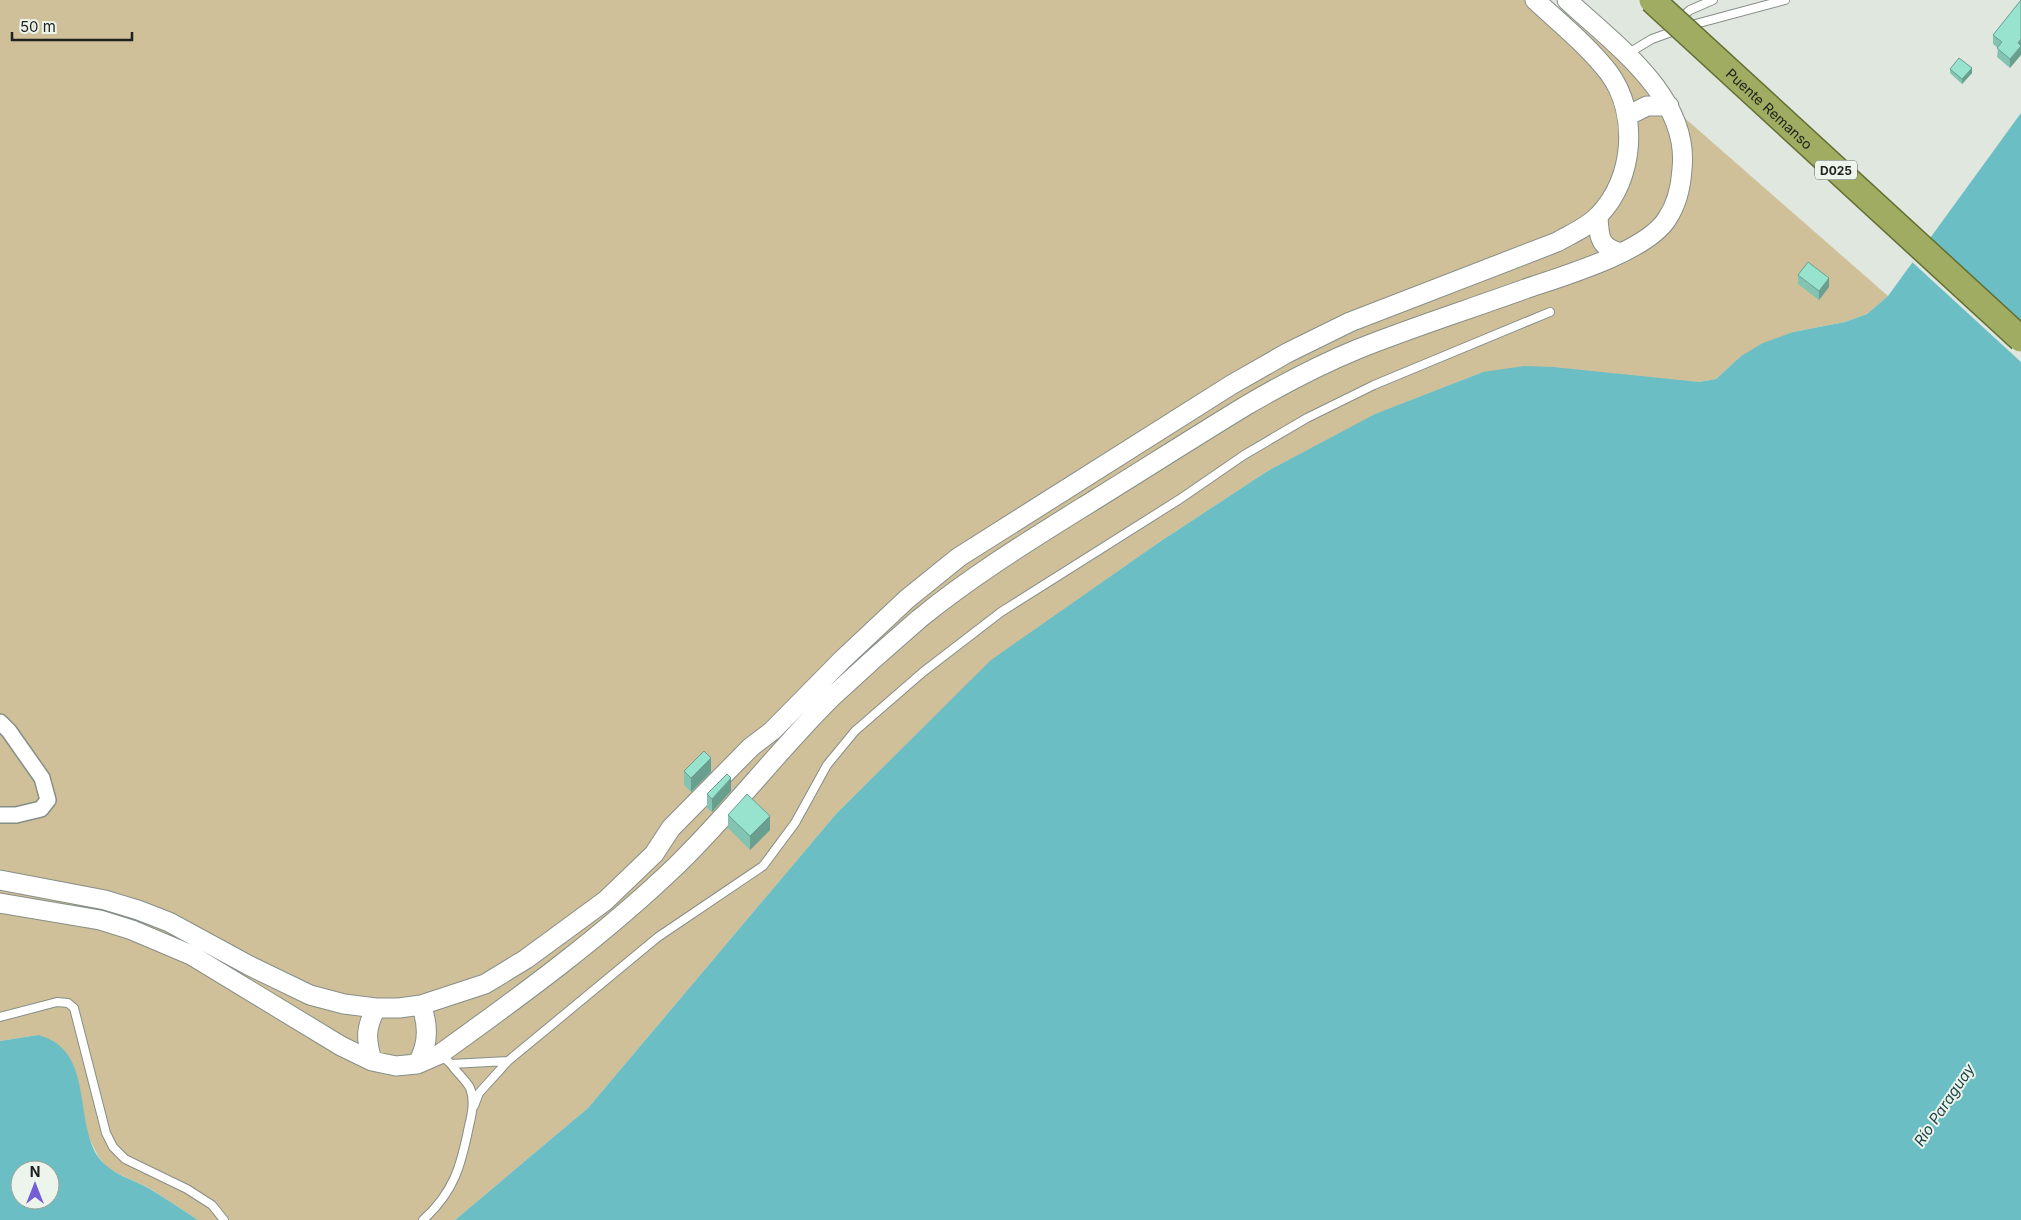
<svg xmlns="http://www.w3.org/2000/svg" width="2021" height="1220" font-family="Inter,sans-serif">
	<rect width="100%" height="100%" fill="#dfe7df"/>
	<path fill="#cfc099" d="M0,0H1550L1888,296L1867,314L1845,322L1793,332L1741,356L1716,379L1699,382L1483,372L1376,414L1266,472L1158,543L991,661L836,814L588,1108L455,1220H198L149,1188L108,1169L98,1156L38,1035L0,1041Z"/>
	<path fill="#6cbec5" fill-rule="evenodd" d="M2021,113V1220H455L588,1108L836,814L991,660L1158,543L1266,472L1375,414L1483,372L1524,366L1553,367L1699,382L1716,379L1741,356L1763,343L1793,332L1845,322L1867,314L1888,296Z
		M38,1035C95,1049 73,1121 99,1158C112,1175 133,1179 150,1189C167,1199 182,1210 198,1220H0V1041ZM20,1170H50V1200H20Z"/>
	<path fill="#dfe7df" d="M1925,242L2021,331V362L1911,261Z"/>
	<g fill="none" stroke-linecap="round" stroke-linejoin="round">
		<g stroke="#868e87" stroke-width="10">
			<path id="service" d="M1678,20L1690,10L1713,0
				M1688,26L1785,0
				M1627,54L1652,39L1677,30
				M0,1017L57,1002L68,1003L74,1008L106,1133L113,1147L125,1159L187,1189L212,1205L224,1220
				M440,1054L451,1064L508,1061L658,937L763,866L795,823L827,765L855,731L923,672L1001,612L1180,499L1244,455L1307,418L1374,385L1550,312
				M474,1106L479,1093L508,1061
				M423,1220C454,1192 461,1166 469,1126C472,1114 475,1100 470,1088C466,1080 456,1072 451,1064"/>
		</g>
		<g stroke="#868e87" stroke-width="18">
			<path id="minor" d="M0,722L9,731L42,778L48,800L41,809L16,815H0"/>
		</g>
		<g stroke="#868e87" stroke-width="21">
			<path id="tertiary" d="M1627,116L1647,106H1669
				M1598,216C1599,237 1599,247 1621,253
				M0,880L105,900L138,910L169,922L250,966L310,995L344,1004L376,1008H399L421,1005L485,984L526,959L605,901L654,854L671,828L751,747L772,731L842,660L907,599L959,557L1231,385L1287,353L1350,322L1557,242C1571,234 1588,227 1599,215C1634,179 1639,114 1609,73C1588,46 1560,23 1535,0
				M0,903L100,920L132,930L191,955L341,1046L372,1061L396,1066L417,1064L440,1054C522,995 603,936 676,866C731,813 778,750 833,696C861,670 890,644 919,619C974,574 1035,537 1096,499C1146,468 1196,436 1247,405C1283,384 1319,365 1358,349C1413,327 1470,309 1525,289C1563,276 1646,252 1667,219C1677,204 1681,186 1682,169C1690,97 1614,44 1567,0
				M372,1061C366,1039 365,1029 376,1008
				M417,1064C429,1045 429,1026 421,1005"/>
		</g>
		<use href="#service" stroke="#fff" stroke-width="8"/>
		<use href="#minor" stroke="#fff" stroke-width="15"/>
		<use href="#tertiary" stroke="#fff" stroke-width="19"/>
		<g stroke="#626e31" stroke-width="28" stroke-linecap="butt">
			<g id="trunk-bridge">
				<path id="s1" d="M1652,0L2021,339"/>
			</g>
		</g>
		<use href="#trunk-bridge" stroke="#9fac62" stroke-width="25"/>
	</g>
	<path fill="#82c3b1" d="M2021,0L2010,68L1997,57L1998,48L1993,44V35Z
		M1950,69L1972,73L1962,84L1950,73Z
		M1798,275L1829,287L1819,300L1798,284Z
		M684,771L711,772L691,792L684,785Z
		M731,791L712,812L707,808V794Z
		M728,815L770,830L750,850L728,828Z"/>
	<path fill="#6a9f90" d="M2021,39V55L2010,68V59L2018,43Z
		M1972,68V73L1962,84V79Z
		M1829,278V287L1819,300V291Z
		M711,758V772L691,792V778Z
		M731,778V791L712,812V799Z
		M770,816V830L750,850V836Z"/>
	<path fill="#97e3ce" stroke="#6a9f90" d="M2021,0V39L2018,43L2021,46L2010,59L1997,48L2002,42L1993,35Z
		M1959,58L1972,68L1962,79L1950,69Z
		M1808,262L1829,278L1819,291L1798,275Z
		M704,751L711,758L691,778L684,771Z
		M727,774L731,778L712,799L707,794Z
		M747,794L770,816L750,836L728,815Z"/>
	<g text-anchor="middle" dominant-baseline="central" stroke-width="4" stroke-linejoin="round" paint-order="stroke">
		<rect fill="#ecf4ec" stroke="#5c605c" stroke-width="1" x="1815" y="160.5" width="42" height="19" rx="4"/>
		<g font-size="12" font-weight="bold" fill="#1e211e">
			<text x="1836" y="170">D025</text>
		</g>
		<g font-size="14" fill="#1e211e" stroke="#ecf4ec">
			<text stroke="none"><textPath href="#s1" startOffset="160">Puente Remanso</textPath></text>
		</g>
		<g font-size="15" font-style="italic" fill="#1f4649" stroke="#ecf4ec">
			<text transform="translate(1944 1105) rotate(-56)">Río Paraguay</text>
		</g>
	</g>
	<g transform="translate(35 1185)"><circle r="24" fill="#ecf4ec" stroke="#9aa09a"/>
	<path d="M0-4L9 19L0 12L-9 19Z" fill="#745dd7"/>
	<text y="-8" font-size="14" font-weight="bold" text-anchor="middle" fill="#1e211e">N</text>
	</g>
	<path d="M12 32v8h120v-8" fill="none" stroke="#1e211e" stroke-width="2.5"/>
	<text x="20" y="32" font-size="15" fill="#1e211e" stroke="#ecf4ec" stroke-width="4" paint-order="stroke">50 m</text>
</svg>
